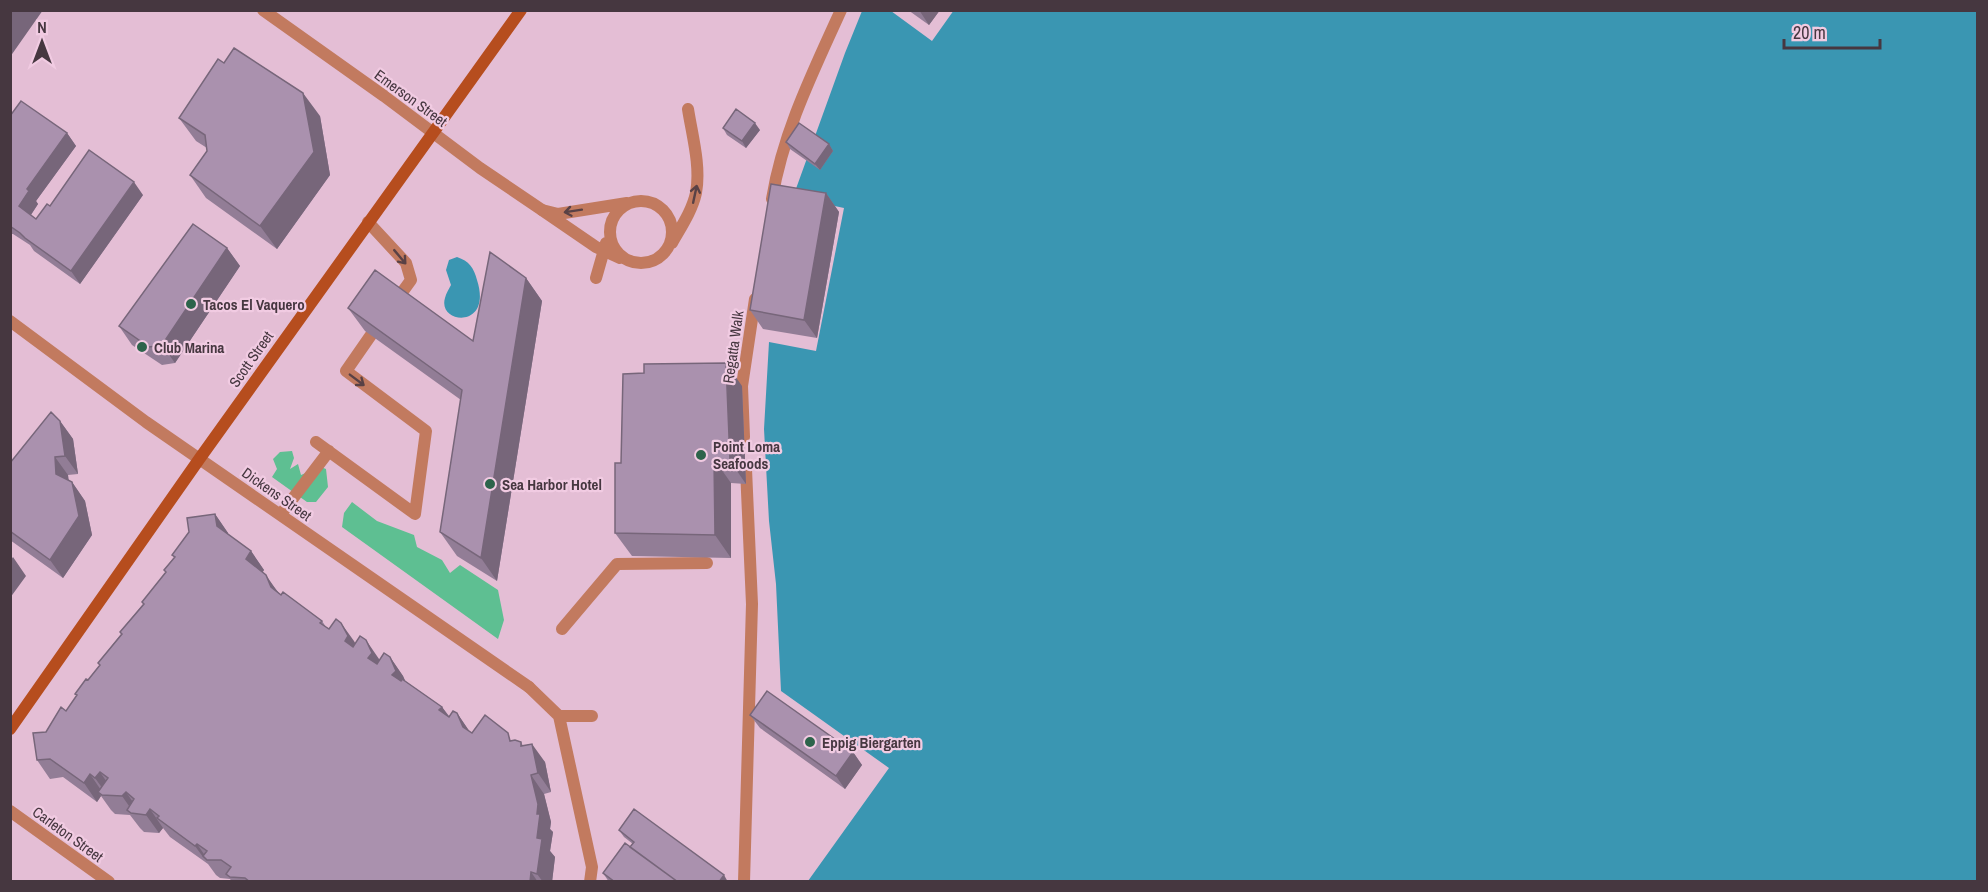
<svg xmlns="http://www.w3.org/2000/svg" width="1988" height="892" font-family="'Archivo Narrow',sans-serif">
	<rect width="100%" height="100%" fill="#e4bed5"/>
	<path fill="#5ebf92" d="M292,451L294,458L290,469L298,464L301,475L308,472L313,464L326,469L328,487L316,502H307L272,477L277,469L273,459L280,452Z
		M352,502L377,521L414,535L417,547L442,560L450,573L460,565L498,590L504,620L498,639L342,527L344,513Z"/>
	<path fill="#3a96b2" d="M954,10L1977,11V881H808L889,768L781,691L776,584L769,521L764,429L769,342L816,351L844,208L793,197L845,53L862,11H891L932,41Z
		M457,257C469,261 474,268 477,280C493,330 437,324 445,298C446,293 449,289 451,285L446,270L449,260Z"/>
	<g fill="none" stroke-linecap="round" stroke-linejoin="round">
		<path stroke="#c27a5f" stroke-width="12" d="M610 232a31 31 0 1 1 62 0a31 31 0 1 1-62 0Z
			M368,222L406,263L411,280L398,298
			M672,243C681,227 692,211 696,193C701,166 692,135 688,109
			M620,258L596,247L542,210L558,214L627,203
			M596,278L606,243
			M316,442L415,514L426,431L346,371L371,335
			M281,514L329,451
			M562,629L617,564L707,563
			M529,687L559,716L592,867L590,882
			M559,716H592"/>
		<path stroke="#c27a5f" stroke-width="12" d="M772,199C783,132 813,72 841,10
			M744,437L742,386L755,299
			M744,882L752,604L746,469"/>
		<path stroke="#c27a5f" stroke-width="12" d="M263,10L384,96L480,168L542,210
			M10,321L146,422L529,687
			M10,811L109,882"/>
		<path stroke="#b64d1e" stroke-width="12" d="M10,729L200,458L521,10"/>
	</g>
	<path fill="#927d96" d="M908,10H940L929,25Z
		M10,116L67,133L76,146L36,201L38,204L31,215L36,219L50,206L143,195L80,284L34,251L30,245L13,234H10Z
		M320,116L330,175L277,249L206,198L190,175L207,151V148L196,141L179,118Z
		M723,128L760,130L746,148L727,135Z
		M786,142L829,144L833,151L820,170L790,149Z
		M826,193L839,212L817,338L763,329L750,310Z
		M227,248L240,266L175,363L162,365L132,345L119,326Z
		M526,278L542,301L497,581L457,556L440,532L461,400L365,331L348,308L473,341Z
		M742,386L746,484L731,483V558L632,556L615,533L621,463Z
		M60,421L73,439L78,474L68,475L69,481L72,482L85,501L92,535L63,578L10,540V463Z
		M215,514L228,533V535L251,551L264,570L262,572L279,593L322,621L326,627L355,643L380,660L390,657L403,676L405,681L442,707L449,716L457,713L469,731L472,733L521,742L523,746L545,762L551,792L544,794L551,822L550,829L553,832L550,851L555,857L552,882H232L230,879L220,878L216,875L208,864L170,837L163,828L159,833L144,832L140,828L130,815L115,814L111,810L101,796L97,802L63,777L50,779L37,760L46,732L66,711L77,696L75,694L88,680L100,665L98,663L121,634L120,632L143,604L142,602L166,572L164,570L174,557L172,555Z
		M750,715L853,752L862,765L845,789L760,728Z
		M619,830L728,882H609L603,873L633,844L624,837Z"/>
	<path fill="#77667a" d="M10,10H43L10,57Z
		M919,10H940L929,25Z
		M303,93L320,116L330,175L277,249L260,226Z
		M755,123L760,130L746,148L742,141Z
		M67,133L76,146L36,201L38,204L28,219L19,206L27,189Z
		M829,144L833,151L820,170L815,164Z
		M134,182L143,195L80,284L71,271Z
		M826,193L839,212L817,338L804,320Z
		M227,248L240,266L175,363L162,345Z
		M526,278L542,301L497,581L481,558Z
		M726,363L742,386L746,484L730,461Z
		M60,421L73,439L78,474L65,456Z
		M55,457L68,475L69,493L56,474Z
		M714,459L731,483V558L715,535Z
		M72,482L85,501L92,535L63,578L50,560Z
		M215,514L228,533L230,545L217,526Z
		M251,551L264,570L259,578L246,559Z
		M13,557L26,576L10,598V561Z
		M266,575L279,594L271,587Z
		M341,623L354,641L361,654L345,641Z
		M366,640L379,659L385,672L368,658Z
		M390,657L403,676L409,689L392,675Z
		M442,707L455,725L439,710Z
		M457,713L470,732L463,727Z
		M532,744L545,762L551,792L538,773Z
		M853,752L862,765L845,789L836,776Z
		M100,772L113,791L108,796L95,778Z
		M90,774L103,793L98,792L101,796L97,802L84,783Z
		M531,775L544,794L551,822L550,829L553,832L550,851L555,857L552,882H543L537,874V814Z
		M126,792L139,811L134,813L122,796Z
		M150,809L163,828L159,833L146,815Z
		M197,844L208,860L203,857L195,846Z
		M531,872L538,882H530Z
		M724,875L728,882H719Z"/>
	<path fill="#aa91ae" stroke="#77667a" stroke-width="1.5" d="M234,48L303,93L314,152L260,226L190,175L207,151L205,135L179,118L218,59L224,63Z
		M21,101L67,133L27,189L29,191L19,206L36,219L47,204L50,206L89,150L134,182L71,271L25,238L20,233L10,226V116Z
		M736,109L755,123L742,141L723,128Z
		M799,123L829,144L815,164L786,142Z
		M771,184L826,193L804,320L750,310Z
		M193,224L227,248L162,345L149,347L119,326Z
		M490,252L526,278L481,558L440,532L462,390L348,308L375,270L473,341Z
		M726,363L730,461L714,459L715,535L615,533V463H621L623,374L644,373V364Z
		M51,412L60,421L65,456L55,457L56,474L72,482L79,516L50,560L10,531V463Z
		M215,514L217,526L251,551L246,559L266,575L271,587L281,595L283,592L322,621L320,623L329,629L336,619L341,623L348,636L345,641L353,647L360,636L366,640L372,653L368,658L377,664L384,653L390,657L396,671L392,675L401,681L402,679L442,707L439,710L449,717L453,711L457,713L463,727L472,733L485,715L508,733L510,741L515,740L521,742V746L532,744L538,773L531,775L538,804L537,814H540L537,838L542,839L537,874L531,872L530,882H250L245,878L230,877L226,874L231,867L221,860H207L203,856L207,851L197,844L195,846L157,818L159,816L150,809L146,815L131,813L127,810L134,799L126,792L122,796L102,795L98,792L108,778L100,772L95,778L90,774L84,783L50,759L37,760L33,733L46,732L61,707L66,711L77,695L75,694L86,679L88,680L100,665L98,663L122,634L120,632L144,604L142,602L166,572L164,570L175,557L172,555L189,532L187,518Z
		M767,691L853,752L836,776L750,715Z
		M634,809L724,875L719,882H678L630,847L634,842L619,830Z
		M625,843L678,882H615L603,873Z"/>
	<defs><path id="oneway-shaft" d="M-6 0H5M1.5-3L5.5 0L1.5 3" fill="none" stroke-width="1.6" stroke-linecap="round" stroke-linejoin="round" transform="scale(1.5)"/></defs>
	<g stroke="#594145">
		<use href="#oneway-shaft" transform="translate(695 194) rotate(-78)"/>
		<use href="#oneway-shaft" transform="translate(573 211) rotate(171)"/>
		<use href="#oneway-shaft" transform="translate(400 257) rotate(50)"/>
		<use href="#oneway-shaft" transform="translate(357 380) rotate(37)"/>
	</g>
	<g fill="#2d644b" stroke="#f1cbe2" stroke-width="2">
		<circle cx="191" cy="304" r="6"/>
		<circle cx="142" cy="347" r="6"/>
		<circle cx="701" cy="455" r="6"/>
		<circle cx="490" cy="484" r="6"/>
		<circle cx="810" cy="742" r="6"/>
	</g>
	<g text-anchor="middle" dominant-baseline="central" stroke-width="4.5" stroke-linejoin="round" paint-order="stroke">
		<g font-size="15" fill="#463740" stroke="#f1cbe2">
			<text transform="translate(411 98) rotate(36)">Emerson Street</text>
			<text transform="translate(733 347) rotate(-82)">Regatta Walk</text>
			<text transform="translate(251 359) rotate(-55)">Scott Street</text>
			<text transform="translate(277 494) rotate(35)">Dickens Street</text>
			<text transform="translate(68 834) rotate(36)">Carleton Street</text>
		</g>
		<g font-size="15" font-weight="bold" fill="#463740" stroke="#f1cbe2" text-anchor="start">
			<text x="203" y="304">Tacos El Vaquero</text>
			<text x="154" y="347">Club Marina</text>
			<text x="713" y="446">Point Loma<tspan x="713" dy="17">Seafoods</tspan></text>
			<text x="502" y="484">Sea Harbor Hotel</text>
			<text x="822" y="742">Eppig Biergarten</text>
		</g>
	</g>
	<rect width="1988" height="892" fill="none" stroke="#463740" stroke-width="24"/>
	<g transform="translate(42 42)" stroke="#f1cbe2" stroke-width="4.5" paint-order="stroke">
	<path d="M0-4.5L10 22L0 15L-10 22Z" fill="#463740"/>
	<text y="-9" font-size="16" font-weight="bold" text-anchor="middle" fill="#463740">N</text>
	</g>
	<path d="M1784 39v9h96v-9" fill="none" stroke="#463740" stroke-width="3"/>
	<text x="1793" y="39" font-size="18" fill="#463740" stroke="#f1cbe2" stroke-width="4.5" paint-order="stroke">20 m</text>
</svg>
